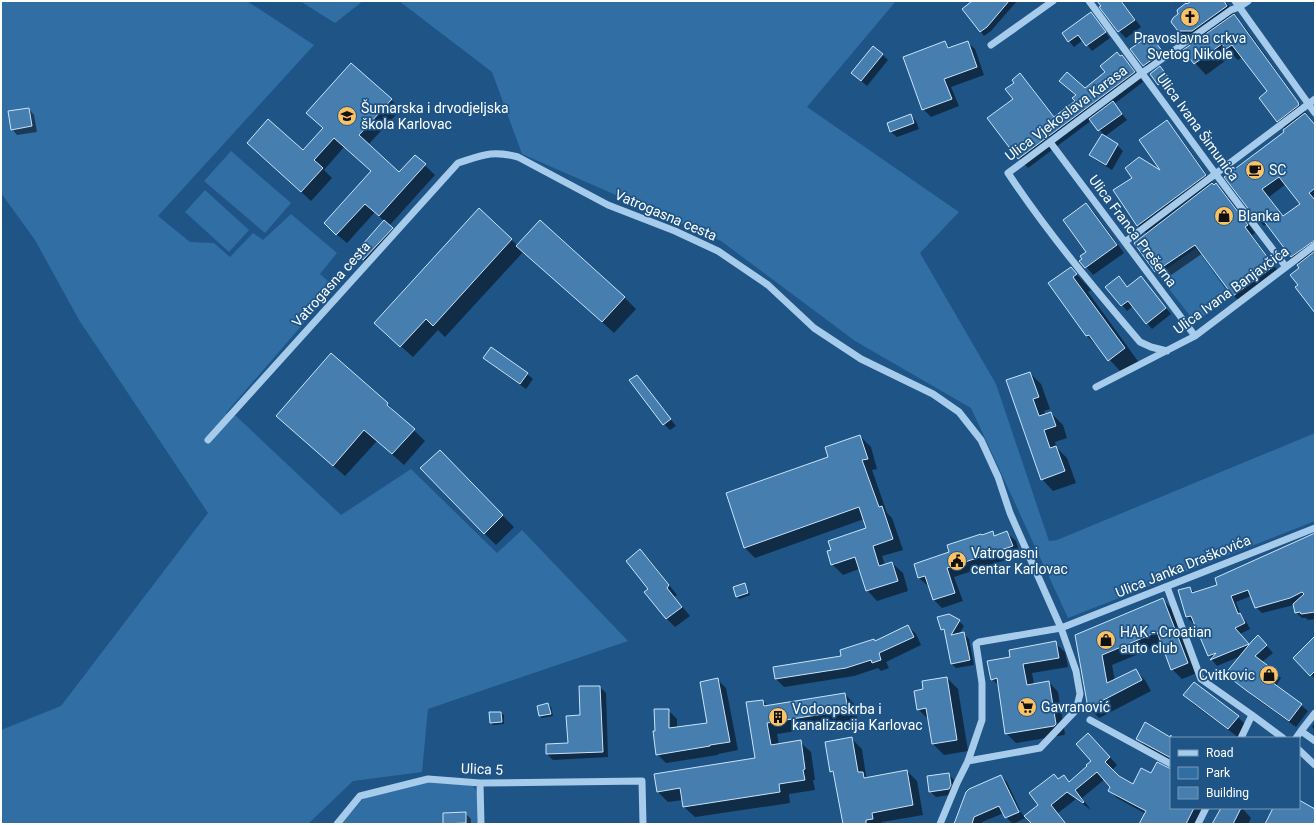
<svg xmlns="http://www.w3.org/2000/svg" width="1316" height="825" font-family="Roboto,sans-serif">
	<rect width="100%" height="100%" fill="#1e5486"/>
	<path fill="#316ea4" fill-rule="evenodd" d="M1,1H247L314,45L158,216L190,242L214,243L230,257L253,233L263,240L291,214L337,253L320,274L335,287L226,413L236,416L341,515L411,469L497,553L522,530L628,641L428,709L422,772L353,781L308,824H1V730L61,706L208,513L79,320L35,240L1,193Z
		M300,1H363L335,23Z
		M399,1H896L807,107L959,212L920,253L996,384L1049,541L1057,540L1315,433V521L1068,618L971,408L855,341L721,241L522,154L492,72Z
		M231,151L291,203L265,233L204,181Z
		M205,190L249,230L229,252L185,212Z
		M1196,248L1231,297L1195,322L1158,275Z
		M429,781L473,786L478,793L477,824H341L363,799ZM466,812V823H443V813Z"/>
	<path fill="#0007" fill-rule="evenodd" d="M974,1H1017L991,31L984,36L963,9Z
		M1099,1H1126L1123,3L1141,27L1126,38L1119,31Z
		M1193,1H1225L1238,18L1237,19L1245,27L1315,125V310L1299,285L1300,268L1299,264L1291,257L1267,224L1264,226L1257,218L1226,177L1285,132V129L1277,121L1269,92L1243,57L1238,60L1233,55L1206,75L1195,63L1196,42H1190L1179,30L1188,5ZM1286,184L1301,205L1284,217L1269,197Z
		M1091,14L1110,38L1092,51L1083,40L1074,47L1069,41Z
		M1150,36L1168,58L1149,71L1132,49Z
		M967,42L975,49L984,75L951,87L959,106L931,117L923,109L945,43L951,48Z
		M882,54L888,60L867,86L858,78Z
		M1122,56L1131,66L1143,82L1114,104L1127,120L1104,137L1117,145L1123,151L1112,170L1096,160L1091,155L1103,134L1092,120L1028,168L1019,158L989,118L1014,99L1015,83L1020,75L1029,84L1055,118L1076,101V96L1061,81L1085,89L1107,72Z
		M1160,67L1173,83L1164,90L1159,84Z
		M391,100L401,109L368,145L399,174L415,156L435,175L389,226L398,234L370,265L362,258L384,221L375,212L347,243L335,233L372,172L344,147L324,170L332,178L311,201L258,152H303Z
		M29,109L34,115L37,132L17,135L12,129Z
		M910,115L916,121L919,129L897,137L891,132L888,123Z
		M1166,121L1174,129L1213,183L1212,184L1214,186L1216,184L1224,192L1255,233L1252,235L1281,275L1241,303L1233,295L1203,253L1164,280L1156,272L1135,243L1147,234L1138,226L1115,191L1164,173Z
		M1086,204L1094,212L1124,253L1093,275L1081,261L1088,252Z
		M479,210L518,246L624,297L636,309L614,333L524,251L445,337L438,330L413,357L387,334Z
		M1071,268L1091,290L1088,292L1140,364L1124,375L1087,336L1049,283Z
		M1141,277L1171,314L1152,329L1133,306L1127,311L1122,305L1119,278L1128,287Z
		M491,348L527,374L533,379L526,389L490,363L484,358Z
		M331,354L388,404L399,416L425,441L404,465L377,441L345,476L289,427Z
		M1030,373L1041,384L1050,409L1044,411L1046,415L1051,413L1063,425L1067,438L1055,442L1057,448L1067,458L1076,483L1053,491L1042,479Z
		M630,380L642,382L676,426L670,430L664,424Z
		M860,436L871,447L877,469L872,470L887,513L892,518L903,550L882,556L885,565L892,563L903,573L908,591L877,601L867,590L859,569L843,575L832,564L867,529L864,519L755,558L744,547L830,457ZM860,554V556L837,564V562Z
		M451,463L514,527L496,545L484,533Z
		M992,533L996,536L1007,533L1016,541L1020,555L954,577L963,601L942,608L933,599L929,586H928L919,578L915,564L950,553L982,536Z
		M1315,535V619L1308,620L1306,618H1302L1296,612L1294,605L1262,613L1256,607L1251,596L1236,602L1241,616L1246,621L1250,629L1240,634L1249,645L1265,644L1273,653L1262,662L1281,678L1276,686L1301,705L1308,711L1296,727L1255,698L1226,674L1241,656L1217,666L1212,660V659L1209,655L1194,622L1193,623L1187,617L1190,588L1195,593L1218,586Z
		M640,550L649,559L677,595L674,597L690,616L675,627L667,619L645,592L649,589Z
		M745,585L747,587L750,595L739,599L737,596Z
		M1162,599L1172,609L1197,673L1182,679L1172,669L1162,644L1112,665L1115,681L1135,670L1145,680L1151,691L1099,718L1089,708L1076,635Z
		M959,621L964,626L959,634H964L969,639L974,665L956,668L951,663L946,633L942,629Z
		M908,626L916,634L921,645L886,662L889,668L881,671L878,668L854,676L784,687L776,679L774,668L843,656Z
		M1055,643L1065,652L1068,667L1032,673L1034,684L1049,682L1058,692L1065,734L1064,735L1016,743L1006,733L999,686L992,679L1011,658Z
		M1315,644V679L1294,658Z
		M947,678L958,689L968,751L944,755L933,744L929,720L918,709L924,690Z
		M718,680L726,688L738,750L718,754V755L666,763L657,754L656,732L668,710L677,719V728L709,724Z
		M600,687L606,693L608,757L553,760L547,754L569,744L581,716Z
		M845,694L855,705L858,721L777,734L779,745L800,742L811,752L815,780H813L815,790L789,794L790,803L695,817L684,807L683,800L668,802L658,792L756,759L763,701L769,707Z
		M1185,695L1238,717L1247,726L1238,737L1193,704Z
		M548,704L551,707L553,716L542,718L540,716Z
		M490,713H501L504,715V724L493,725L491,722Z
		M1315,723V730L1312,727Z
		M1145,724L1171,738V761L1145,746L1137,738Z
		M852,739L862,749L866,776L868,778L907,771L917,781L923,815L882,822V824H844L835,775L831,771Z
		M1096,742L1117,765L1112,770L1119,777L1134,785L1151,774L1171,770V808H1208L1197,824H1141L1146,814L1117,798L1110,791L1112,787L1105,779L1082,798L1091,810L1076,799L1058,813L1066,824H1033L1039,805L1059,780L1064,776L1070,782L1089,766L1092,761Z
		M948,774L954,780L956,791L955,794L936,797L930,791Z
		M1001,776L1007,782L1020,810L1007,816V818L1021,812L1025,818L1013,824L1006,817L1004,813L982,822V824H955Z
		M1223,808H1242L1251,818L1248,824H1213Z
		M465,813L471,819V824L444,823Z"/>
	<path fill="#467eaf" stroke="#cbe3f8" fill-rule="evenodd" d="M972,1H1009L987,27L980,32L962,9Z
		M1097,1H1121L1135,20L1118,32L1099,7L1101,6Z
		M1191,1H1224L1227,6L1192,31H1178L1171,22L1173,18L1178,14L1177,10L1186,3L1187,4Z
		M1091,12L1106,32L1086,46L1078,35L1068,42L1062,33Z
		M1234,14L1298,102L1299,105L1277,122L1259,98L1267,91L1232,45L1226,49L1222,44L1194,64L1183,50Z
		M1150,35L1163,52L1143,66L1130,49Z
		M945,41L948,48L968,41L977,67L944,79L952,99L922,110L903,57Z
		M873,46L883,54L861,81L851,73Z
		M1117,52L1120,56L1122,55L1135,72L1018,159L987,118L1013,99L1005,89L1014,83L1012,80L1020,73L1054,117L1075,101L1072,98L1076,95L1059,81L1067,72L1085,88L1105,72L1100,66Z
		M351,63L392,99L359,135L399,172L415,155L426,164L379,216L365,204L336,235L324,223L371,171L334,138L314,160L323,168L301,192L247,143L268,119L303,150L323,128L306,113Z
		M1160,66L1168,77L1158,85L1150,74Z
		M1113,101L1122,114L1098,131L1089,119Z
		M29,108L32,126L11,130L8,111Z
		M1305,113L1315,125V188L1309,193L1315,200V240L1291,257L1260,216L1256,219L1224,177L1284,132L1283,130ZM1279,177L1300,204L1283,216L1262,189Z
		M911,114L914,123L890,132L887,123Z
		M1167,120L1206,175L1137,226L1113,190L1132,178L1125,168L1139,157L1160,170L1139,140Z
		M1102,134L1118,144L1106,165L1089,155Z
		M1212,183L1214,185L1216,183L1248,225L1245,227L1274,266L1233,296L1195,245L1155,272L1134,243Z
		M1086,203L1117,245L1085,268L1079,261L1082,259L1080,256L1086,252L1063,220Z
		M479,208L512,239L433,326L426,319L400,347L374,323Z
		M384,220L393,228L363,260L355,253Z
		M540,220L625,297L602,322L516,246Z
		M1315,251V313L1295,287L1298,285L1290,275L1299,268L1297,265Z
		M1071,267L1077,274L1073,277L1125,348L1108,361L1089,335L1086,336L1048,283Z
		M1119,276L1127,287L1141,276L1166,308L1146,324L1128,301L1121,306L1105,287Z
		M491,347L528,373L520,384L483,358Z
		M331,353L388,403L387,405L415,429L392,454L364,430L333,466L276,416Z
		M1030,372L1039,397L1033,399L1039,416L1051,412L1056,426L1044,430L1050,448L1056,446L1065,471L1041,480L1006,380Z
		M637,375L671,419L663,425L629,380Z
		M860,435L868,459L862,460L879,507L882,506L893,539L873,546L879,566L892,562L898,581L866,591L855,557L831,565L827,551L831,550L828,541L866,528L859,507L744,548L726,493L828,457L825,447Z
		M440,450L503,515L484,534L420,468Z
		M993,531L994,536L1007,531L1013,546L947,568L955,593L933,600L925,576L918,578L914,564L949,552L947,545L981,534L982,535Z
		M1315,533V612L1301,614L1300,612L1295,613L1293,604L1304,594L1302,592L1290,598L1255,608L1248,590L1231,596L1238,614L1240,613L1245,623L1235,628L1249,644L1210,660L1216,653L1208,656L1191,616L1186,617L1178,590L1190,587L1192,593L1217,585L1215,578Z
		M640,549L669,585L667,588L682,607L666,619L644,592L648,589L626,561Z
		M745,583L748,593L736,597L733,587Z
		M1163,598L1188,663L1171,670L1157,632L1102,655L1107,683L1136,669L1142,680L1088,708L1075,635Z
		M949,614L960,620L951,635L964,632L970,660L951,664L944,629L941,630L937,617Z
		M908,625L914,637L879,653L881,660L872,663L871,660L846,668L775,679L773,667L841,656L840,650L874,639L875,641Z
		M1258,635L1267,645L1255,656L1275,671L1269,680L1302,704L1289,721L1247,691L1225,674L1252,641Z
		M1315,636V671L1310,676L1293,658Z
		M1056,641L1059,658L1023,664L1027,685L1049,681L1056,724L1054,726L1005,734L997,678L991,680L987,661L1010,657L1009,650Z
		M947,677L957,740L932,744L926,708L917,710L914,691L923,689L922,681Z
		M718,678L730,742L710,745V746L656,755L653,731H655L654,709H669V728L707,723L700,682Z
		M1194,682L1239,716L1228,729L1183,695Z
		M579,686H600L603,752L546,754V744L568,743L566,716L580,715Z
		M845,693L848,710L767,723L771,745L801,740L805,769L803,770L805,780L779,784L780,792L683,807L680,788L657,792L654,774L755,758L746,702L763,700L764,706Z
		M548,703L551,714L539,716L537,706Z
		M489,712H501L502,722L490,723Z
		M1145,722L1170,737L1171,735V758L1136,739Z
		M1088,733L1110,757L1105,762L1119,776L1133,784L1141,768L1151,773L1157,762L1171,769V808H1194L1186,824H1139L1146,811L1108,791L1110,787L1097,772L1075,790L1084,802L1083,803L1067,792L1051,805L1066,824H1032L1024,816L1038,805L1029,793L1054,774L1058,779L1064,775L1069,782L1087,766L1086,765L1091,761L1076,744Z
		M852,737L858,772H863L864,778L907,770L913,805L872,813L873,819L866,820V824H843L833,771L830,772L825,742Z
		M949,773L951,785L949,789L929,792L927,776Z
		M1001,775L1019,812L1005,818L999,806L974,817L972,824H954L966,792L969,789Z
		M1299,800L1315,809V824H1265L1273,808H1299Z
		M1221,808H1241L1233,824H1212Z
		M466,812V823L443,824V813Z"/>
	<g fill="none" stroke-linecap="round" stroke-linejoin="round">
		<path stroke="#a6cbeb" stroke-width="7" d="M1089,1L1215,173L1286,267
			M1235,1L1315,113
			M991,45L1053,1
			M1050,142L1195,336
			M1125,242L1315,99
			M1167,351L1151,347L1140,342C1094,288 1047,232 1008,173L1142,73L1231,10L1239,7L1248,1
			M1096,387L1195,336L1315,245
			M208,440L458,163C483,155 492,150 518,157L608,205L675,231L718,251L768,285L814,328L861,359L933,394L959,412L981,440L998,477L1010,513L1061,628L1076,671L1080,694L1076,710L1040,748L968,761
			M1167,587L1201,679L1252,715L1283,738
			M1090,720L1171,764
			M1301,731L1315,713
			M1241,738L1252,715
			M1296,738L1301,731L1315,741
			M1299,750L1315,765
			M480,783L481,824
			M337,824L360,796L428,779L480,783L642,781L643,824
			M940,824L957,783L968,761L982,720V683L976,644L979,642L1061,628L1315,528
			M1198,824L1206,808"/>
	</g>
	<defs>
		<g id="church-disc" transform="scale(1)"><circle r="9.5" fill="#fac265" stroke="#1e5486"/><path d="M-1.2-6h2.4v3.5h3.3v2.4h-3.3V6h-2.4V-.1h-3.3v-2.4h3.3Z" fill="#111"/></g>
		<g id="school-disc" transform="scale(1)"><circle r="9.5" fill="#fac265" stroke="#1e5486"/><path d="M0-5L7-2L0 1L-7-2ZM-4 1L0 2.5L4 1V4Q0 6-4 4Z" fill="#111"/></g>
		<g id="cafe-disc" transform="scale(1)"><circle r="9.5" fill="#fac265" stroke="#1e5486"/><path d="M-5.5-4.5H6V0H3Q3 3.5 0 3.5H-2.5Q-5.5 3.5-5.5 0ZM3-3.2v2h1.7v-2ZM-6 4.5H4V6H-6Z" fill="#111"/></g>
		<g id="shop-disc" transform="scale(1)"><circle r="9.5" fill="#fac265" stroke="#1e5486"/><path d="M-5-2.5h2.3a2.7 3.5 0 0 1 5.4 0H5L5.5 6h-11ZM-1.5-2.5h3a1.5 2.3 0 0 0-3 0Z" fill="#111"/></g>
		<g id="civic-disc" transform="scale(1)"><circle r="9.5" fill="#fac265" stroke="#1e5486"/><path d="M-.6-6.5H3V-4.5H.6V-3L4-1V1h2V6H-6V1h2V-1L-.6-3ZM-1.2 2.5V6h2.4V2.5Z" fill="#111"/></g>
		<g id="supermarket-disc" transform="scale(1)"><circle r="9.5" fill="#fac265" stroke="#1e5486"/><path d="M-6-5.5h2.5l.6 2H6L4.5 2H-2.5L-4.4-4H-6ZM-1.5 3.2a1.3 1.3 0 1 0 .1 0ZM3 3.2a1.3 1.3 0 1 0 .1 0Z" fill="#111"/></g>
		<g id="building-disc" transform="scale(1)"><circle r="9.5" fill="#fac265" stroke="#1e5486"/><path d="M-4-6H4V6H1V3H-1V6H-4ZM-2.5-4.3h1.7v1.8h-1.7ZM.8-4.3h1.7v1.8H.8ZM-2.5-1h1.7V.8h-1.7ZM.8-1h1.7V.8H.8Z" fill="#111"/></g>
	</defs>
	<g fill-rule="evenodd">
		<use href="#church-disc" x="1190" y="17"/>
		<use href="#school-disc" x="347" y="116"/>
		<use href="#cafe-disc" x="1255" y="170"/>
		<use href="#shop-disc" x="1224" y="216"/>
		<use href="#civic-disc" x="957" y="561"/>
		<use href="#shop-disc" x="1106" y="640"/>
		<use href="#shop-disc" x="1269" y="675"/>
		<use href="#supermarket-disc" x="1027" y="707"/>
		<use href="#building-disc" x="778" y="717"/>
	</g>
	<g text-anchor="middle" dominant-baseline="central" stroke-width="3.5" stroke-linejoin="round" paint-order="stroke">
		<g font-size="14" fill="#fff" stroke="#1e5486" text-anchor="start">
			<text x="1190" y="38" text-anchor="middle">Pravoslavna crkva<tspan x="1190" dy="16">Svetog Nikole</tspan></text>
			<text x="361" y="108">Šumarska i drvodjeljska<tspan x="361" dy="16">škola Karlovac</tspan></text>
			<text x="1269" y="170">SC</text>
			<text x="1238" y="216">Blanka</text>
			<text x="971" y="553">Vatrogasni<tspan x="971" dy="16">centar Karlovac</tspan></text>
			<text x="1120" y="632">HAK - Croatian<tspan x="1120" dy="16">auto club</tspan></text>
			<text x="1255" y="675" text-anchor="end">Cvitkovic</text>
			<text x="1041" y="707">Gavranović</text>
			<text x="792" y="709">Vodoopskrba i<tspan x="792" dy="16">kanalizacija Karlovac</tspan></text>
		</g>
		<g font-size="14" fill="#fff" stroke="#1e5486">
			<text transform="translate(1066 113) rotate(-37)">Ulica Vjekoslava Karasa</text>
			<text transform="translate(1198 127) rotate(54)">Ulica Ivana Šimunića</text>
			<text transform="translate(666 215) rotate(23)">Vatrogasna cesta</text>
			<text transform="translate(1133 231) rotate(53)">Ulica Franca Prešerna</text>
			<text transform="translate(331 284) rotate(-48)">Vatrogasna cesta</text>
			<text transform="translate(1231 290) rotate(-36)">Ulica Ivana Banjavčića</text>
			<text transform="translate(1183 566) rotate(-22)">Ulica Janka Draškovića</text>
			<text transform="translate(482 769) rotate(2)">Ulica 5</text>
		</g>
	</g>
	<rect width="1316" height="825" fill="none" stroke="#ffffff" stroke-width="4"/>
	<rect x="1170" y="737" width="130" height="72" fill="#1e5486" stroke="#7898b6"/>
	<rect x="1178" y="750" width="20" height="6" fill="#a6cbeb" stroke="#7898b6"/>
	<text x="1206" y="757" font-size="12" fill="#ffffff">Road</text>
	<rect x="1178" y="767" width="20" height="12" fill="#316ea4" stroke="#7898b6"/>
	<text x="1206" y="777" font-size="12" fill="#ffffff">Park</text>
	<rect x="1178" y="787" width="20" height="12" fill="#467eaf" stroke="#7898b6"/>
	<text x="1206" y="797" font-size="12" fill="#ffffff">Building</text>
</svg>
